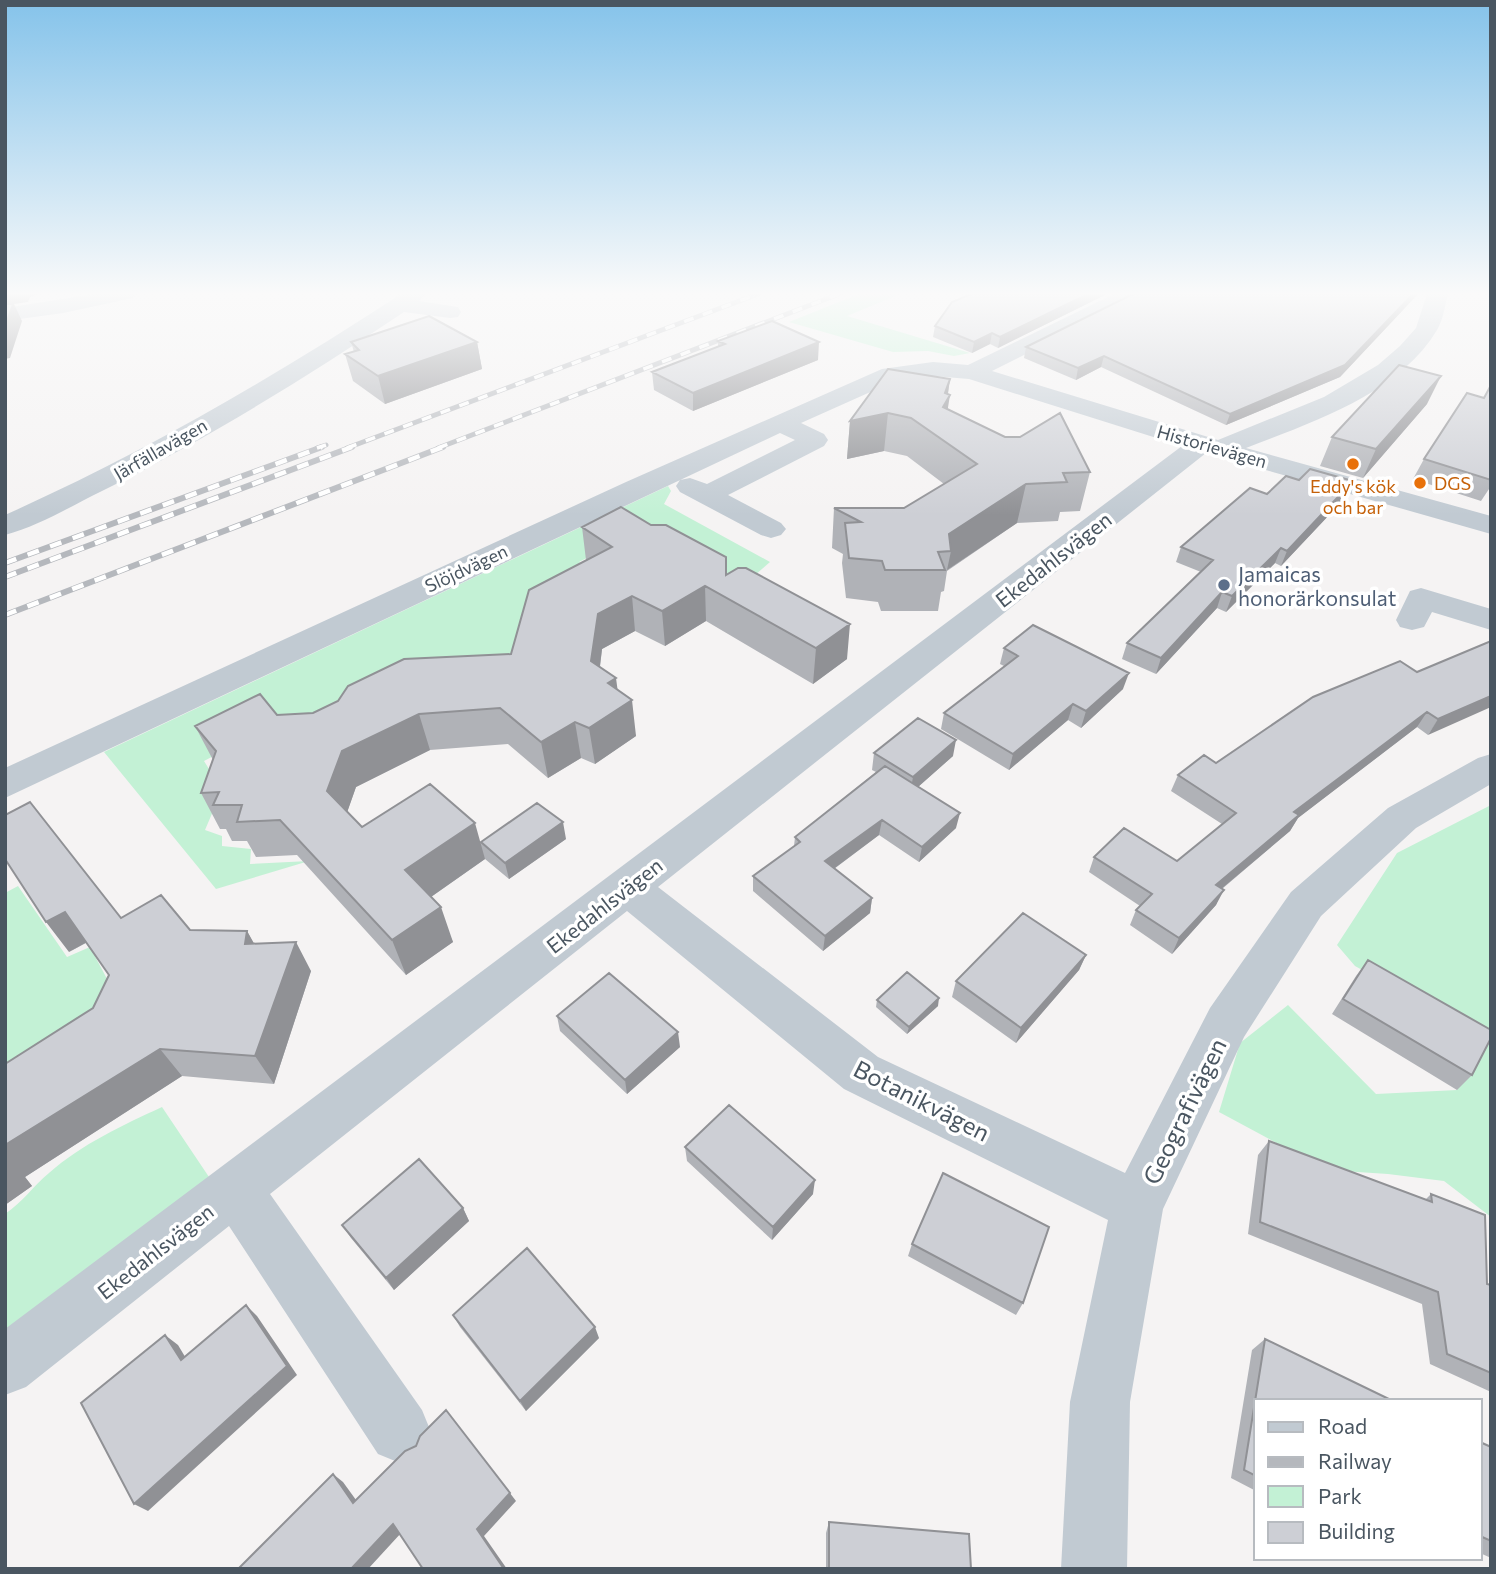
<svg xmlns="http://www.w3.org/2000/svg" width="1496" height="1574" font-family="Commissioner,sans-serif">
	<rect width="100%" height="100%" fill="#f5f3f3"/>
	<path fill="#c3f1d5" d="M859,294H900L847,316L970,353L954,356L928,351L893,352L789,322Z
		M668,486L671,491L664,504L770,562L732,595L725,564L627,537L579,562L603,578L515,669L357,717L280,721L204,761L222,790L205,830L222,836V846L251,849L250,864L309,861L216,889L104,752Z
		M1491,805V1217L1444,1181L1388,1174L1327,1170L1219,1112L1240,1043L1288,1005L1376,1094L1457,1090L1411,997L1355,966L1337,945L1397,853Z
		M18,886L67,957L90,947L122,1007L5,1100V893Z
		M162,1107L209,1177L5,1331V1214C23,1202 33,1186 49,1173C82,1144 123,1125 162,1107Z"/>
	<g fill="none" stroke-linecap="round" stroke-linejoin="round">
		<path fill="#c1cad2" fill-rule="evenodd" d="M94,294H136L133,298L63,313L5,321V308Z
			M401,294H426L419,301L458,307L461,312L458,317L450,318L404,312C307,377 207,439 102,491C71,506 39,526 5,535V515C144,453 274,377 401,294Z
			M1114,294H1141L1138,298L992,371L1218,440L1324,397L1378,365L1400,346L1416,328L1427,294H1448C1445,306 1443,320 1437,330C1398,395 1312,422 1246,448L1491,516V534L1206,453L658,887L878,1057L1125,1173L1210,1008L1291,892L1388,808L1478,758L1491,754V784L1416,828L1321,916L1244,1037L1163,1209L1130,1402L1127,1569H1061L1070,1402L1108,1220L844,1089L627,911L270,1194L422,1410L431,1432L422,1454L400,1463L378,1454L229,1226L26,1387L5,1395V1329L1182,446L969,379L933,376L895,381L801,423L824,434L828,440L824,446L728,495L781,523L786,529L781,535L771,538L761,535L680,492L676,486L680,480L690,478L707,484L795,440L780,433L5,798V768L626,482L882,369L933,362L968,365Z
			M1421,588L1491,609V630L1432,612L1424,627L1412,630L1400,627L1396,620L1410,591Z"/>
		<g stroke="#b5b8bd" stroke-width="5">
			<path id="rail-far1" d="M317,448L326,445
				M347,448L758,294
				M438,448L839,294"/>
		</g>
		<g stroke="#b5b8bd" stroke-width="6">
			<path id="rail" d="M5,563L322,447
				M5,577L352,447
				M5,615L443,447"/>
		</g>
		<use href="#rail-far1" stroke="#fff" stroke-width="3.5" stroke-dasharray="10" stroke-linecap="butt"/>
		<use href="#rail" stroke="#fff" stroke-width="4.5" stroke-dasharray="12" stroke-linecap="butt"/>
	</g>
	<path fill="#b0b2b7" d="M1107,294L998,348L990,344L972,353L933,337L935,326Z
		M1133,294H1418L1340,377L1226,425L1101,367L1076,380L1024,358L1026,347Z
		M718,341L818,360L693,411L654,390L652,372L718,347Z
		M351,342H477L482,369L385,404L353,381L345,354L354,352Z
		M950,379L948,394V409L1005,437L1090,472L1080,511L1060,512L1058,521L1017,523L947,571L944,591L941,592L938,611H881L878,602L846,598L842,563L843,554L832,548L834,508H904L944,484L907,456L884,451L847,459L850,421Z
		M1491,385V486L1481,501L1413,479L1424,459L1484,398Z
		M1427,404L1363,478L1320,466L1332,437Z
		M1299,480L1353,481L1347,496L1281,566L1275,563L1226,612L1217,608L1156,674L1122,659L1127,643L1201,572L1176,562L1181,547L1267,494Z
		M582,527L726,575L847,659L813,684L706,621L665,646L635,631L602,649L600,667L617,690L636,736L595,764L581,758L548,778L508,744L430,750L356,787L347,812L362,827L481,842L566,839L509,879L485,859L431,897L453,942L406,975L297,855L256,857L247,841H232L226,829H220L201,793L213,760L195,726L277,715L313,713L511,654L586,560Z
		M1491,641L1428,735L1417,727L1298,818L1290,831L1222,889L1216,905L1172,954L1130,925L1136,910L1140,906L1089,872L1094,857L1177,861L1222,824L1171,791L1178,775L1216,763L1417,672Z
		M1004,648L1123,689L1081,728L1068,720L1009,770L941,729L944,713L1004,666L1000,664Z
		M874,753L953,756L918,787L956,828L919,862L879,835L834,869L872,898L870,913L823,951L753,891V876L794,846L795,837L876,772L872,770Z
		M121,918L190,930L247,931L254,944L311,971L274,1084L182,1076L25,1177L32,1186L5,1205V1064L93,1008L109,975L86,943L69,952Z
		M1086,955L1079,970L1016,1043L952,997L956,981Z
		M1368,960L1472,1075L1457,1090L1332,1014L1356,976Z
		M877,1000L938,1006L907,1034L876,1007Z
		M557,1016L680,1047L627,1094L560,1031Z
		M1269,1141L1425,1200L1431,1194L1487,1284L1491,1285V1392L1430,1364L1422,1304L1248,1234L1258,1155Z
		M685,1147L813,1194L772,1240L687,1161Z
		M463,1208L469,1221L394,1290L351,1238L342,1225Z
		M912,1244L1023,1303L1016,1315L908,1256Z
		M453,1315L599,1338L526,1411L460,1327Z
		M1265,1339L1256,1401V1491L1231,1478L1252,1350Z
		M1480,1442L1491,1447V1558L1480,1553Z
		M829,1522L971,1569H826V1533Z"/>
	<path fill="#909195" d="M5,294H39L30,297L28,302L14,304L22,321L10,358L5,359Z
		M1088,294H1107L998,348L1000,337Z
		M1413,294H1418L1340,377L1226,425L1230,414Z
		M992,333L990,344L972,353L974,342Z
		M477,342L482,369L385,404L378,376Z
		M819,342L818,360L693,411V393Z
		M1104,356L1101,367L1076,380L1078,368Z
		M1441,376L1427,404L1363,478L1376,449Z
		M950,379L947,399L950,395L944,432L941,439L945,393Z
		M888,413L884,451L847,459L850,421Z
		M1353,481L1347,496L1281,566L1287,551Z
		M1026,484L1017,523L947,570L951,551L949,534Z
		M1281,548L1275,563L1226,612L1232,596Z
		M705,586L706,621L665,646L662,611Z
		M1222,592L1217,608L1156,674L1161,658Z
		M632,596L635,631L602,649L596,697L591,661L598,614Z
		M850,624L847,659L813,684L816,648Z
		M1129,673L1123,689L1081,728L1086,711Z
		M616,678L620,708L632,700L636,736L595,764L589,728L608,683Z
		M1491,696V707L1428,735L1438,719Z
		M1073,704L1068,720L1009,770L1013,754Z
		M1427,712L1417,727L1298,818L1290,831L1208,900L1216,885L1294,812Z
		M419,714L430,750L356,787L342,827L327,791L342,751Z
		M575,722L581,758L548,778L541,742Z
		M956,740L953,756L910,794L913,777Z
		M960,813L956,828L919,862L922,847Z
		M882,820L879,835L824,876L825,861Z
		M563,822L566,839L509,879L505,863Z
		M475,823L485,859L418,906L405,870Z
		M1224,890L1216,905L1172,954L1179,938Z
		M872,898L870,913L823,951L825,936Z
		M441,907L453,942L406,975L392,940Z
		M65,912L87,942L69,952L46,922Z
		M247,931L264,961L245,944Z
		M296,942L311,971L274,1084L255,1056Z
		M1086,955L1079,970L1016,1043L1021,1028Z
		M939,998L938,1006L907,1034L909,1027Z
		M678,1032L680,1047L627,1094L625,1080Z
		M160,1049L182,1076L25,1177L32,1186L5,1205V1145Z
		M815,1180L813,1194L772,1240L773,1227Z
		M463,1208L469,1221L394,1290L386,1278Z
		M246,1305L257,1316L297,1375L148,1511L134,1504Z
		M595,1327L599,1338L526,1411L520,1401Z
		M165,1335L178,1345L193,1370L181,1360Z
		M446,1410L516,1501L484,1536L507,1569H504L477,1529Z
		M333,1474L343,1482L364,1511L353,1503Z
		M393,1524L402,1532L368,1569H351Z"/>
	<path fill="#cdcfd5" stroke="#909195" stroke-width="2" d="M971,294H1088L1000,337L992,333L974,342L935,326L952,302Z
		M1133,294H1413L1345,365L1230,414L1104,356L1078,368L1026,347Z
		M5,304H13L5,327Z
		M429,316L477,342L378,376L345,354L359,350L351,342Z
		M772,321L819,342L693,393L652,372L725,344L718,341Z
		M1399,365L1441,376L1376,449L1332,437Z
		M888,369L950,379L945,393L950,395L943,407L1005,437H1020L1060,413L1090,472L1063,473L1067,482L1026,484L949,534L951,551L938,552L945,570H885L882,561L849,558L845,523L861,522L834,508H904L977,464L911,418L888,413L850,421Z
		M1491,385V480L1424,459L1467,393L1484,398Z
		M1310,469L1353,481L1287,551L1281,548L1232,596L1222,592L1161,658L1127,643L1213,560L1181,547L1250,488L1267,494L1286,476L1299,480Z
		M621,507L651,525H666L726,557V575L738,568H746L850,624L816,648L705,586L662,611L632,596L598,614L591,661L616,678L608,683L632,700L589,728L575,722L541,742L500,708L419,714L342,751L327,791L362,827L430,784L475,823L405,870L441,907L392,940L280,820L237,822L242,805H213L219,792L201,793L216,751L195,726L260,694L277,715L313,713L338,701L348,686L404,659L511,654L529,590L612,547L582,527Z
		M1033,625L1129,673L1086,711L1073,704L1013,754L944,713L1018,656L1004,648Z
		M1491,641V696L1438,719L1427,712L1294,812L1299,815L1216,885L1224,890L1179,938L1136,910L1152,894L1094,857L1124,828L1177,861L1236,813L1178,775L1204,755L1216,763L1313,697L1400,661L1417,672Z
		M918,718L956,740L913,777L874,753Z
		M885,766L960,813L922,847L882,820L825,861L872,898L825,936L753,876L800,842L795,837Z
		M30,802L121,918L161,895L190,930L247,931L245,944L296,942L255,1056L160,1049L5,1145V1064L93,1008L109,975L65,912L46,922L5,859V815Z
		M537,803L563,822L505,863L481,842Z
		M1023,913L1086,955L1021,1028L956,981Z
		M1368,960L1491,1030V1038L1472,1075L1343,999Z
		M907,972L939,998L909,1027L877,1000Z
		M609,973L678,1032L625,1080L557,1016Z
		M729,1105L815,1180L773,1227L685,1147Z
		M1269,1141L1432,1202L1431,1194L1485,1215L1487,1284L1491,1285V1373L1447,1354L1438,1292L1260,1222Z
		M419,1159L463,1208L386,1278L342,1225Z
		M943,1173L1049,1227L1023,1303L912,1244Z
		M527,1248L595,1327L520,1401L453,1315Z
		M246,1305L287,1366L134,1504L81,1403L165,1335L181,1360Z
		M1265,1339L1393,1401H1256V1476L1244,1470Z
		M446,1410L510,1493L477,1529L504,1569H423L393,1524L351,1569H238L333,1474L353,1503L405,1451L416,1446L420,1436Z
		M1480,1442L1491,1447V1541L1480,1536Z
		M829,1522L969,1534L971,1569H829Z"/>
	<linearGradient id="sky" x2="0" y2="1"><stop stop-color="#85c3ea"/><stop offset="0.57" stop-color="#fafafa"/><stop offset="1" stop-color="#fafafa" stop-opacity="0"/></linearGradient>
	<rect width="1496" height="515" fill="url(#sky)"/>
	<g fill="#e8710a" stroke="#fff" stroke-width="2.5">
		<circle cx="1353" cy="464" r="7"/>
		<circle cx="1420" cy="483" r="7"/>
	</g>
	<circle fill="#5c6f8a" stroke="#fff" stroke-width="2.5" cx="1224" cy="585" r="7"/>
	<g text-anchor="middle" dominant-baseline="central" stroke-width="7" stroke-linejoin="round" paint-order="stroke">
		<g font-size="18" fill="#4a5661" stroke="#fff">
			<text transform="translate(1212 446) rotate(16)">Historievägen</text>
			<text transform="translate(160 449) rotate(-30)">Järfällavägen</text>
			<text transform="translate(466 568) rotate(-25)">Slöjdvägen</text>
		</g>
		<g font-size="18" fill="#c56008" stroke="#fff" text-anchor="start">
			<text x="1434" y="483">DGS</text>
			<text x="1353" y="486" text-anchor="middle">Eddy's kök<tspan x="1353" dy="21">och bar</tspan></text>
		</g>
		<g font-size="21" fill="#4a5661" stroke="#fff">
			<text transform="translate(1053 559) rotate(-38)">Ekedahlsvägen</text>
			<text transform="translate(604 905) rotate(-38)">Ekedahlsvägen</text>
			<text transform="translate(155 1251) rotate(-38)">Ekedahlsvägen</text>
		</g>
		<g font-size="21" fill="#4e5e75" stroke="#fff" text-anchor="start">
			<text x="1238" y="573">Jamaicas<tspan x="1238" dy="24">honorärkonsulat</tspan></text>
		</g>
		<g font-size="24" fill="#4a5661" stroke="#fff">
			<text transform="translate(922 1100) rotate(27)">Botanikvägen</text>
			<text transform="translate(1184 1111) rotate(-64)">Geografivägen</text>
		</g>
	</g>
	<rect width="1496" height="1574" fill="none" stroke="#4a5661" stroke-width="14"/>
	<rect x="1254" y="1399" width="228" height="161" fill="#ffffff" stroke="#b7bbc0" stroke-width="2"/>
	<rect x="1268" y="1422" width="35" height="10" fill="#c1cad2" stroke="#b7bbc0" stroke-width="2"/>
	<text x="1318" y="1434" font-size="21" fill="#4a5661">Road</text>
	<rect x="1268" y="1457" width="35" height="10" fill="#b5b8bd" stroke="#b7bbc0" stroke-width="2"/>
	<text x="1318" y="1469" font-size="21" fill="#4a5661">Railway</text>
	<rect x="1268" y="1486" width="35" height="21" fill="#c3f1d5" stroke="#b7bbc0" stroke-width="2"/>
	<text x="1318" y="1504" font-size="21" fill="#4a5661">Park</text>
	<rect x="1268" y="1522" width="35" height="21" fill="#cdcfd5" stroke="#b7bbc0" stroke-width="2"/>
	<text x="1318" y="1539" font-size="21" fill="#4a5661">Building</text>
</svg>
